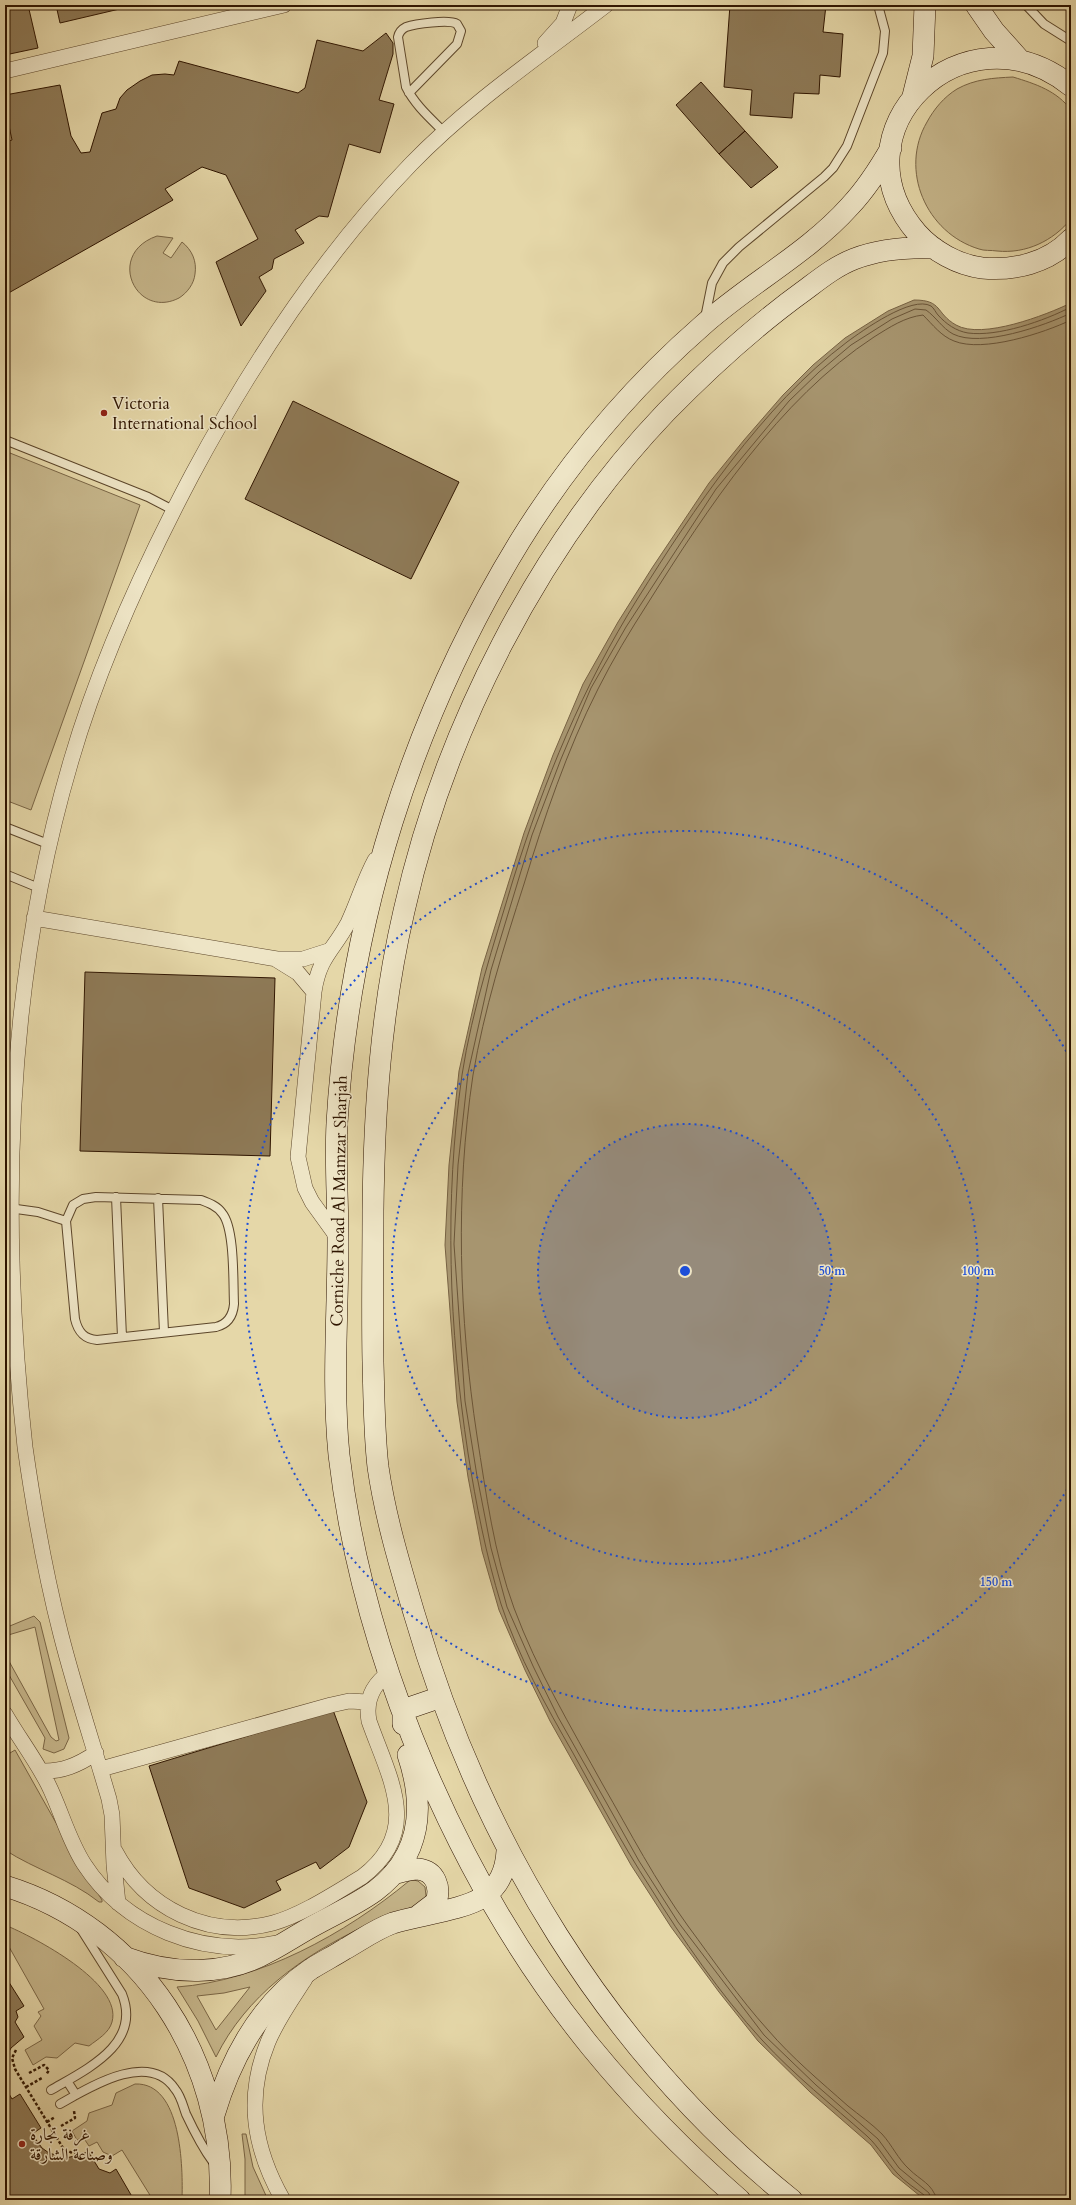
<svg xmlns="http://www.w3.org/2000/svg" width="1076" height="2205" font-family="Cardo,Amiri,serif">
	<rect width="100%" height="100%" fill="#e5d7a8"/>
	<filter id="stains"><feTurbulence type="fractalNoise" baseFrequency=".005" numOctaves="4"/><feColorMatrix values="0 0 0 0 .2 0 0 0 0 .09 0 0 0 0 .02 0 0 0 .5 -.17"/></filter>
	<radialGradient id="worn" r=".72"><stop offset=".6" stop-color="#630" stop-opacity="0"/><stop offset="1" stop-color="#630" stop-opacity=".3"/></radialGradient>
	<path fill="#c6b68b" stroke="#7a6646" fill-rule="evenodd" d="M1013,77C1036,84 1057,91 1071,110V219C1053,241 1026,254 997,251C991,250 984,251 979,249C926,233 899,170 927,122C934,109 944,97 957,89C975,79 993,78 1013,77Z
		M157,236L173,238L163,253L171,258L182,242C192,250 197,261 195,274C194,284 187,293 179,298C136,320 105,254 157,236Z
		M5,451L140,505L31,810L5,800Z
		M34,1616L40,1622L69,1738L64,1749L54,1753L43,1749L45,1738L5,1668V1654L51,1737L56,1741L59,1740L35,1627L5,1636V1628Z
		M15,1750L78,1862L102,1900V1902H99C70,1879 36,1870 5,1850V1756Z
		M413,1880L418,1881L425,1887L426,1896L424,1900C411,1910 379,1920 363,1927C302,1956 246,1996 216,2057L198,2021L177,1987C260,1981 345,1934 409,1881ZM250,1987L216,2030L197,1996L224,1993Z
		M5,1925C34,1937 123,1983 112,2022C109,2033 98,2039 89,2046L75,2043L57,2058L46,2057L33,2065L25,2050L42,2040L34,2026L41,2016L38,2012L44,2009L8,1945L5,1946Z
		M135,2084C182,2082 183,2168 182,2200H153L122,2150L112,2156L103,2152L97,2142L89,2146L83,2137L77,2140L72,2131L87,2121L89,2113L112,2105L116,2093Z
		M242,2134H246L253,2167L268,2200H245V2159Z"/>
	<path fill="#a7956f" stroke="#776243" d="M914,300C943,300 935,313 956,325C982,340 1046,315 1071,303V2200H925L893,2174L871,2145L810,2092L758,2041L719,1992L671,1927L631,1865L550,1721L525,1670L499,1610L482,1551L468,1477L457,1402L445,1245L449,1165L459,1071L482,968L524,833L553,755L583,684L618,622L652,568L709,483L744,440L783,395L813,365L845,338L888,311Z"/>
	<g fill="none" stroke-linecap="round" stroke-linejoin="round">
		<path stroke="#6b5538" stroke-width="1" d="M926,2200L924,2195C915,2188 905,2182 897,2173C886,2161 879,2147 867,2136C832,2105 794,2075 762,2040C720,1994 683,1940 650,1887C622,1844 598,1798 573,1753C546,1706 518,1656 501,1604C486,1555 476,1504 468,1453C449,1328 444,1201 462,1075C472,1009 494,944 513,880C544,781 583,686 638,598C693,510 762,406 847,342C862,331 912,295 931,306C934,308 936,313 938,315C946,324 956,331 968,333C998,337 1044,321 1071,307
			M931,2200L929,2193L899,2168L878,2139L816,2085L764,2035L678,1922L639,1861L606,1802L558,1717L533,1666L507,1607L491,1548L477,1476L465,1401L454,1244L458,1165L468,1073L491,970L532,835L561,759L591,688L626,627L716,489L789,401L819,372L851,345L892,319L915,309L926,310C936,317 942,328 953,334C981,348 1044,326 1071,313
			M937,2200C932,2183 921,2181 909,2169C898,2159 892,2145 882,2134C872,2124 859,2115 848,2106C821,2082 792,2058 768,2030C739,1998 714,1961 688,1926C656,1882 630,1832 603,1785C571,1727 537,1670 514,1608C494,1554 486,1493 477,1436C459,1317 455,1194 473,1075C484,1010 504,946 524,884C544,818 567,750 598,689C613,659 630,631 648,603C707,509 779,399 874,337C890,327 905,317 923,315C933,325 941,336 954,341C983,353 1044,333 1071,320"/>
	</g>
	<path fill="#8e7a57" stroke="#2f1500" d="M5,5H28L38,48L5,55Z
		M56,5H127L128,7L60,23Z
		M730,5H826L823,32L843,34L840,77L820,75L819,94L794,93L792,118L750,115L752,90L724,87Z
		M386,33L393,43V54L379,100L394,104L380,153L349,144L328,217L319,216L295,230L304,243L274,259L272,269L259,277L266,291L241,326L216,262L258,239L226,175L202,167L165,189L173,200L5,295V142L12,140L5,107V95L60,85L71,136L81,153L90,152L102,113L116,109L120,98L127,90L140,81L152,75L165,74L174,75L179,61L298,93L305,88L317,40L363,51Z
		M701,82L745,131L719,154L676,105Z
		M745,131L778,167L751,188L719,154Z
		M293,401L459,482L411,579L245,499Z
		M85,972L275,978L270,1156L80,1151Z
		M333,1710L367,1802L349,1847L320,1869L316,1862L276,1881L281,1890L244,1908L189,1888L149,1766Z
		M5,1976L24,2006L16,2011L18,2017L15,2022L24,2037L11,2048L5,2059Z
		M5,2087L12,2099L20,2094L41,2128L32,2134L42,2148L49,2153L66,2158L83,2154L88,2151L99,2169L110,2173L116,2169L134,2200H5Z"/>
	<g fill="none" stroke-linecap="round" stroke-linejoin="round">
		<g stroke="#5c462a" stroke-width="10">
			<path id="lane" d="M1026,5L1044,24L1071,41
				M409,93L457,44L461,31L457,24C449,19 415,24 406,27C402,29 399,32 398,37L406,87C415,105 430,118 444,132
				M705,318L712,283L723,263L739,247L824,177L833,168L847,146L883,53L885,31L878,5
				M5,440L148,497L173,510
				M5,827L48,844
				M5,874L39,888
				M96,1197L201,1200C209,1203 217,1206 222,1213C235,1228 233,1283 234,1304C233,1316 228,1324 216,1327L97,1340C84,1339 78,1332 75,1319L66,1221L73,1205L83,1199Z
				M116,1197L122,1337
				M158,1198L164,1332
				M9,1208L38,1212L66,1221
				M67,2081L76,2095
				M51,2090C87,2069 142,2044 122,1994L81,1929
				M60,2104C90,2087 149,2050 175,2089C181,2096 183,2106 186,2114C194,2131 202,2147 213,2162"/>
		</g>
		<g stroke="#5c462a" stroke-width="16">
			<path id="street" d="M545,43L563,23L570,5
				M5,71L284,5
				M34,918L277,959H303L328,951
				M277,960L298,973L314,992
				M338,1238L312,1202L305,1188L298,1157L314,992C319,957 333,951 348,923C358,902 364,880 375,860
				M5,1714C19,1738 35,1759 48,1784C61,1810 68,1839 84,1864C125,1927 203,1958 276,1943
				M101,1769L331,1705L349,1701L368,1702
				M41,1771C62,1772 78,1765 96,1753
				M115,1851C145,1908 208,1940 273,1923C302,1915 335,1893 362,1877C423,1831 389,1778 369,1721C365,1700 373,1684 390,1672
				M118,1903L114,1865L112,1815L109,1799C93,1744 75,1690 61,1635C45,1573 34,1510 25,1447C0,1220 6,981 71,761C100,661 144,566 192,475C252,363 323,255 411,164C470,103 540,56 606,5
				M283,2200C254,2149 245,2098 268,2042C277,2020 292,1999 305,1979"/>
		</g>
		<g stroke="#2f1500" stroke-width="22">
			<path id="secondary" d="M976,5L994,31L1019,59
				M1071,86C963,0 830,132 917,233C933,251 958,265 982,268C1014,271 1048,263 1071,239
				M913,96L923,56L925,5
				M403,1724V1710L441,1697
				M393,1874C401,1872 410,1869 418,1869C436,1871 441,1888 436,1902L419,1915
				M5,1886C142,1928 226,2060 220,2200
				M124,1957C172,1975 225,1977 270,1951C285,1943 300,1933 315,1925C335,1914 357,1904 375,1891C422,1856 425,1806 408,1755
				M214,2115C231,2058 261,2003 311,1969C322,1962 334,1956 345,1949C361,1940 376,1929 393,1923C418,1915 464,1910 483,1897C500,1886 506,1870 507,1851
				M740,2200C686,2153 636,2102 591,2047C460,1886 363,1661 339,1455C332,1384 338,1312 338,1241C338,1202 335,1163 337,1123C349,918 412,717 520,541C569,462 632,387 703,325C750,283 808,253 850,206C866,189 879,169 891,148
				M792,2200C606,2050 480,1841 414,1613C400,1566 385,1516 378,1467C374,1432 374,1397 373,1362C372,1312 373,1261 373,1211C374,1110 381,1010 404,911C444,731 538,546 666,412C709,368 755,326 805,290C821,278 836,266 854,259C880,249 907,247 934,248"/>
		</g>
		<path stroke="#2f1500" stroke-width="2.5" stroke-dasharray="3 2" stroke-linecap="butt" d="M16,2050L12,2058L15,2069L63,2148L72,2153L77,2152
			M29,2073L44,2065L49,2070L46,2075
			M26,2087L42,2078
			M47,2122L55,2117
			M61,2126L75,2118L74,2111"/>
		<use href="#lane" stroke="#eee5c6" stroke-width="8"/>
		<use href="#street" stroke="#eee5c6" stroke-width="15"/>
		<use href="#secondary" stroke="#eee5c6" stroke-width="21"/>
	</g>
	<circle cx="685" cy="1271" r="147" fill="#1d4ed8" fill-opacity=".12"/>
	<g fill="none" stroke="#1d4ed8" stroke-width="2" stroke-dasharray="2 4">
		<circle cx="685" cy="1271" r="147"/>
		<circle cx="685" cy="1271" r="293"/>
		<path d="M1070 1484A440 440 0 1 1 1070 1058"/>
	</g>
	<g fill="#8f2418" stroke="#eee5c6" stroke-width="1.5">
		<circle cx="104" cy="413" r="4"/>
		<circle cx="22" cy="2144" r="4"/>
	</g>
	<g text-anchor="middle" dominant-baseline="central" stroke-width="3" stroke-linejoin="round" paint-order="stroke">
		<g font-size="17" fill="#2f1500" stroke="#eee5c6" text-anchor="start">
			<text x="112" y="403">Victoria<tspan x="112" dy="20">International School</tspan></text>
			<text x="30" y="2134">غرفة تجارة<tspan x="30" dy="20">وصناعة الشارقة</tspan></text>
		</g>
		<g font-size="17" fill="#2f1500" stroke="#eee5c6">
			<text transform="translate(339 1201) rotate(-89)">Corniche Road Al Mamzar Sharjah</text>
		</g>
	</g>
	<circle cx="685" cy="1271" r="6" fill="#1d4ed8" stroke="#eee5c6" stroke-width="2"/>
	<g font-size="12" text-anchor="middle" font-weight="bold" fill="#1d4ed8" stroke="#eee5c6" stroke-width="3" stroke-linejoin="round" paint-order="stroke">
		<text x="832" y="1275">50 m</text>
		<text x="978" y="1275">100 m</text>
		<text x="996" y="1586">150 m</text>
	</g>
	<rect width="1076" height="2205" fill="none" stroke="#e5d7a8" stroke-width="20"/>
	<rect x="6" y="6" width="1064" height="2193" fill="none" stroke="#2f1500" stroke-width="2"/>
	<rect x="10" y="10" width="1056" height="2185" fill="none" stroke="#2f1500"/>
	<rect width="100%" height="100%" filter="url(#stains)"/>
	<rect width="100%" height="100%" fill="url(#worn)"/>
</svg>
